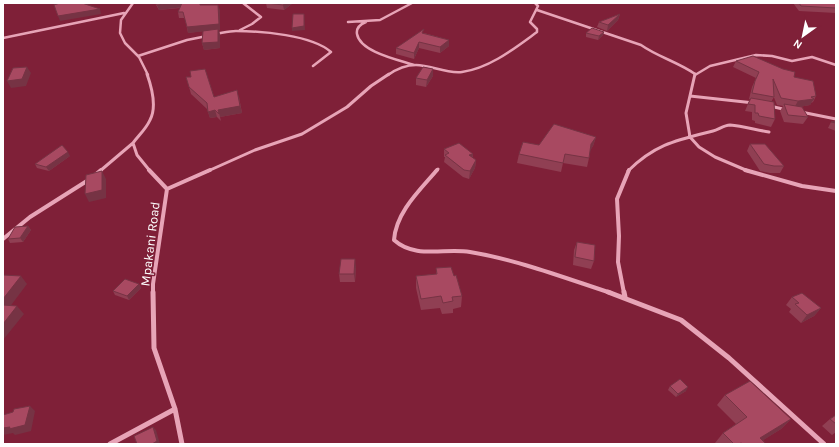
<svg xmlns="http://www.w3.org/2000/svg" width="839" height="447" font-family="Karla,sans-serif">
	<rect width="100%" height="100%" fill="#7f2038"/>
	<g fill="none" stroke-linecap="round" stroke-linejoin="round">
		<path stroke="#e7a4b7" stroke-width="2.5" d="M133,3L121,20L120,33L125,43L139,57L148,75
			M537,10L641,45C658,57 678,62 695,74
			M348,22L380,20L412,3
			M366,22C361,24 356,28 357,34C360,52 399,60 414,65
			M240,30L252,24L261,17L243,3
			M215,34C222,33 229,31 236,31C261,31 312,35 331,52L313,66
			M3,38L124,13
			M138,56L187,40L207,36
			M388,75C395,70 406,65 416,65C431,65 446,74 462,72C490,68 515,48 537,32V29L530,22L538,6L535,3
			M695,75L710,66L756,55L772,56L792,61L812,57L836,65"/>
		<path stroke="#e7a4b7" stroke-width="3" d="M147,74C152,88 157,107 150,120C146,129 139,135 133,143L137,155L150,171
			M695,74L686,113L690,137L699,147L715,157L748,171
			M690,96L754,103
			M770,106L787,110
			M801,112L836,119
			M100,171L133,143
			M208,171L255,150L302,134L347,107L371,86L389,74
			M436,171L438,169
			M628,171C655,144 677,140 713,131C718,130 724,125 730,125C743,126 756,130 769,132"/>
		<path stroke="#e7a4b7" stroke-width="4" d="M149,170L167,189L153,284V293
			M437,170C420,190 396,212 394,240C415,259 444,248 470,252C518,260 565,278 611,293
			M745,170L802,186L836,191
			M95,175L101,170
			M167,189L210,170
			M3,239L30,217L90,179
			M624,293L618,262L619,236L617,199L629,170"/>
		<path stroke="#e7a4b7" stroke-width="5" d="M153,292L154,348L175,409L182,444
			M608,292L681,320L729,358L824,444
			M624,292L625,297
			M110,444L175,409"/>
	</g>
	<path fill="#903f53" d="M155,3H182L201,5L220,10V30H219L220,35V48L204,50L202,43L203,31L188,33L185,18H179L178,12L180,8L159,10Z
		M266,3H293L284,10L267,8Z
		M793,3H836V13L799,11Z
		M620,14L618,20L607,31L597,27L599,22Z
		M604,32L603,35L598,40L586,37V33Z
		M424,33L449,40V46L440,53L419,48L414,59L396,54V48Z
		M736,61L794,77L816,96L813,102L811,103L810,105L799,107L808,117L803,124L784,122L780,111L783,106L777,105L773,95L774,97L771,102L775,119L771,127L755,123V121L752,120V112L745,111L750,99H749L752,87L756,78L733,67Z
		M433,76L426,87L416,85V78Z
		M189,87L214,97H239L242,113L220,117L221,121L217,117L210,118L207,109L191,94Z
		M836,121V131L828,128L831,122Z
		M596,137L593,146L590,150L589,158L587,167L563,163L561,172L517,163L519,154L539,145Z
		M750,144L784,166L780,173H770L760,171L747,151Z
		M444,149L473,154V158L476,160L475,168L469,179L463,177L444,162L445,157H444Z
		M70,156L49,171L37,168L35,164Z
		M28,226L31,230L23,242L10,243L8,239Z
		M577,242L594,261L591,269L573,265L574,250Z
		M356,267L355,282H340L339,274Z
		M436,268L454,276L462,296L461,307L453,309V313L442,314L440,308L421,310L416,288V276L436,274Z
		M139,284L141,288L129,300L115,295L113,291Z
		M792,297L821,308L814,316L801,323L789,312L791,309L786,305Z
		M670,386L686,391L676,397L668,390Z
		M725,395L791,419L781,429L763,440L766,444H716L715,443L723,433L736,424L717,405Z
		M836,415V432L832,435L822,426L830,419Z"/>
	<path fill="#763344" d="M171,3H182L184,7L159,10L157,5Z
		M286,3H293L284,10L283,5Z
		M218,5L220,10V30H219L220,35V48L204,50L202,43L218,30L188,33L187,27Z
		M100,9L101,14L60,21L58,16Z
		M304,14L305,30L292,31V28Z
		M620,14L618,20L607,31L608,25Z
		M604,32L603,35L598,40L599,36Z
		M449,40V46L440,53V47Z
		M419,42V48L414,59V53Z
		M27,67L31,73L26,86L11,88L7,81Z
		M433,69V76L426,87L427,80Z
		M237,90L242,113L220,117L218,110Z
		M814,99L810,105L794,108L798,101Z
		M215,110L217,117L210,118L208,112Z
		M596,137L593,146L589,153L591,144Z
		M68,152L70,156L49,171L46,167Z
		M473,154L472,161L469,155Z
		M476,160L475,168L469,179L470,171Z
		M102,171L106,179V198L89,202L85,194Z
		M28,226L31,230L23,242L20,238Z
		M355,259L356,267L355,282L354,274Z
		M21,276L27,284L6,312L3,308V299Z
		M139,284L141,288L129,300L127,296Z
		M17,306L24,314L3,340V324Z
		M821,308L814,316L801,323L807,315Z
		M688,387L686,391L676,397L678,394Z
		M30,406L35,411L31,431L15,435L13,433L3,435V428L10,427Z
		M791,419L781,429L757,444L760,438Z
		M153,427L156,430L160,444H152Z"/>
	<path fill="#a84961" stroke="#763344" d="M60,3H82L100,9L58,16L54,5Z
		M156,3H171L157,5Z
		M182,3H200V5H218L219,24L187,27L183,12H178Z
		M267,3H286L283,5Z
		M799,3H836V8L801,6Z
		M293,14H304V26L292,28Z
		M620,14L608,25L599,22Z
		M592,28L604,32L599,36L586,33Z
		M218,29V42L202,43L203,31Z
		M424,29L422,33L449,40L440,47L419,42L414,53L396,48Z
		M753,56L783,69L795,72L794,77L813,81L816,96L811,97L814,99L798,101L781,98L773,79L774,97L752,93L755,81L759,72L736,61Z
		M27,67L22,79L7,81L13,68Z
		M423,67L433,69L427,80L416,78Z
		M205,69L214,97L237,90L240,106L218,110L219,114L215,110L208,112L207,103L189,87L186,77H191L190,71Z
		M751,98L774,102L775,119L759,116L758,113H755V105L748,104Z
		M784,104L802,107L808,117L788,115Z
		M836,121V123L831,122Z
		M554,124L596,137L591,144L589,158L565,154L563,163L519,154L523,142L539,145Z
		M459,143L473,154L469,155L476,160L470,171L464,170L445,155L449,153L444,149Z
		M750,144H765L784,166H774L764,164Z
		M62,145L68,152L46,167L35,164Z
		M102,171V190L85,194L86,175Z
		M28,226L20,238L8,239L15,227Z
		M577,242L595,245L594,261L575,257Z
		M341,259H355L354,274H339Z
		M451,267L454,276L456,275L462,296L452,297L453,301L443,303L441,296L421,299L416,276L437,274L436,268Z
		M3,275L21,276L3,299Z
		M125,279L139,284L127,296L113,291Z
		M802,293L821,308L807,315L795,304L799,303L792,297Z
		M3,305L17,306L3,324Z
		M680,379L688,387L678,394L670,386Z
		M750,381L791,419L760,438L766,444H743L741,443L739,444H734L723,433L747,417L725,395Z
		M30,406L25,425L9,429L10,427L3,428V415L13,412L14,409Z
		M836,415V424L830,419Z
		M153,427L157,441L152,444H137L134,436Z"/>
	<g text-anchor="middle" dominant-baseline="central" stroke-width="3" stroke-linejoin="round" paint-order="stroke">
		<g font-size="13" fill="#fff" stroke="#7f2038">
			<text transform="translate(150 244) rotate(-83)">Mpakani Road</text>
		</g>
	</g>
	<rect width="839" height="447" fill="none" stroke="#ffffff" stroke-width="8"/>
	<g transform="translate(803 36) rotate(213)" stroke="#7f2038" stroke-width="3" paint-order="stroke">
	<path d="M0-3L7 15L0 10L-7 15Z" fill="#ffffff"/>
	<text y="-6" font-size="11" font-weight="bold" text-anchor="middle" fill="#ffffff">N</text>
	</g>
</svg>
